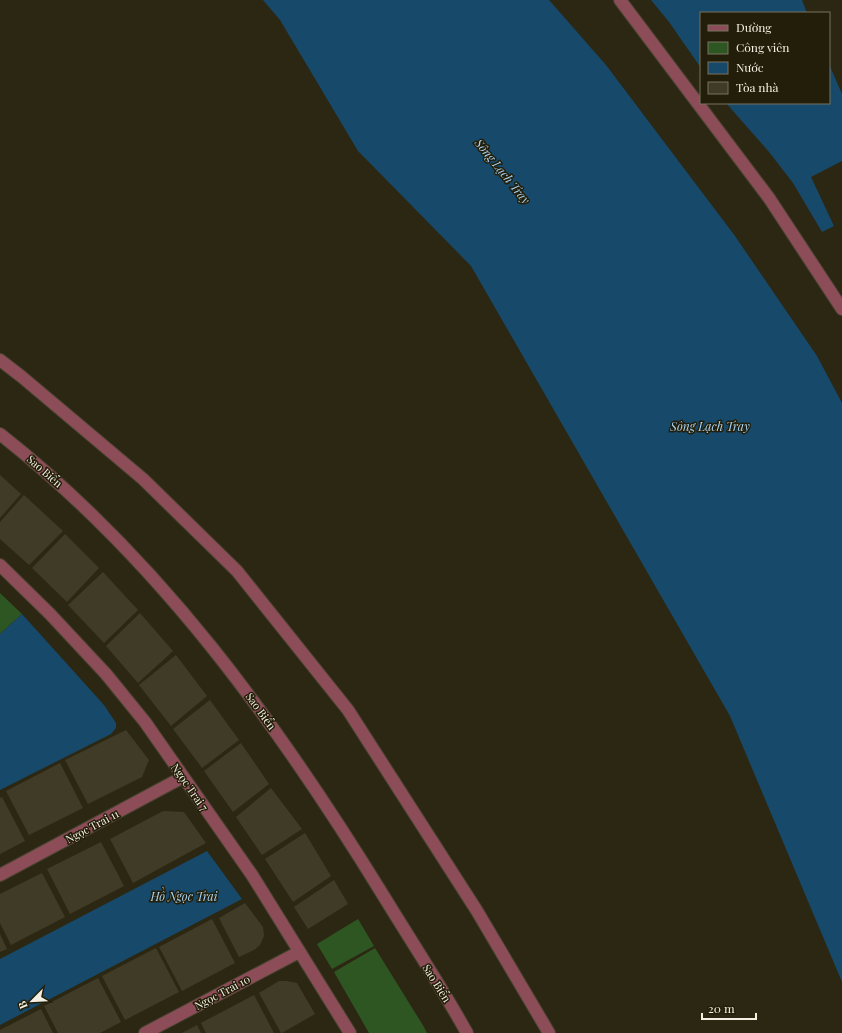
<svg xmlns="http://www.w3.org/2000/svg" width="842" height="1033" font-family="'Playfair Display',serif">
	<rect width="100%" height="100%" fill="#2c2713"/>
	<path fill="#2e5622" d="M0,593L22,614L0,634Z
		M358,919L374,946L332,969L317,944Z
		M375,948L424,1027L427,1033H369L334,972Z"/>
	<path fill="#16496a" d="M263,0H549L606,65L735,236L817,356L842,403V982L730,716L471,266L358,151L280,20Z
		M651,0H802L807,13H701V68L669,22Z
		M829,64L842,94V161L811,177L834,226L822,232L793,183L769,152L726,103H829Z
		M22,614L104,705L116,723V728L111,734L0,790V634Z
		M207,851L242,899L0,1025V959Z"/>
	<path fill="#403b26" d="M0,475L21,494L0,518Z
		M24,495L63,531L29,565L0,539V522Z
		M65,534L99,568L67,602L32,568Z
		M103,572L138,610L104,643L68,605Z
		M140,613L173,651L138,683L106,646Z
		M176,655L207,696L171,726L139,685Z
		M210,700L239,740L202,768L173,729Z
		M126,730L149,760L142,777L88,804L65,760Z
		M241,743L269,784L233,812L204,771Z
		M60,763L83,808L29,835L6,791Z
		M271,788L302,829L262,855L236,817Z
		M2,797L25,841L0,854V798Z
		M163,811L184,812L206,843L133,883L110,839Z
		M305,833L331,876L293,902L265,859Z
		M101,842L124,886L70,914L47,869Z
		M42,873L65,917L11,945L0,923V894Z
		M334,880L348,904L308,929L294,907Z
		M245,903L263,927L264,936L260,945L254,950L239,957L219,918Z
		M212,919L235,963L182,991L159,947Z
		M0,934L7,949L0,952Z
		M156,948L179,992L125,1020L102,976Z
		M98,978L121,1022L100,1033H58L44,1006Z
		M279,981H287L297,983L315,1014L282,1033H281L259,993Z
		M254,995L274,1033H206L201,1023Z
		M41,1009L53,1033H0V1030Z
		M197,1025L201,1033H182Z"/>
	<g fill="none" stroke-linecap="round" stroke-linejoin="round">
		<g stroke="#484330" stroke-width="14">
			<path id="minor" d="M620,0L769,198L842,309
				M0,360L22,377L143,479L237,571L348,710L477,911L549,1033
				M0,434C160,560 277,723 383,895C411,941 441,986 467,1033
				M0,565L50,614L106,674L145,722L252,875L350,1033
				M0,875L183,777
				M145,1033L299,952"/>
		</g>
		<use href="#minor" stroke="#8c4d58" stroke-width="12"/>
	</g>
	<g text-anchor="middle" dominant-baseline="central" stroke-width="3" stroke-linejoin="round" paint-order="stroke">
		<g font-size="11" fill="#f3f0e3" stroke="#231e09">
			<text transform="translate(45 471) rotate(41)">Sao Biển</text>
			<text transform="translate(261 711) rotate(54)">Sao Biển</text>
			<text transform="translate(190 787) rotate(55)">Ngọc Trai 7</text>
			<text transform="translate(92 826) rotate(-28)">Ngọc Trai 11</text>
			<text transform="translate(437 983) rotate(58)">Sao Biển</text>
			<text transform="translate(222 992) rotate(-28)">Ngọc Trai 10</text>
		</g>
		<g font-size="12" font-style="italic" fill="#a8d2f2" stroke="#231e09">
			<text transform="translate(503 171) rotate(51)">Sông Lạch Tray</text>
			<text x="710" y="426">Sông Lạch Tray</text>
			<text x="184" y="896">Hồ Ngọc Trai</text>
		</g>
	</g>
	<rect x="700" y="12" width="130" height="92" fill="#231e09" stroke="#767260"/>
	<rect x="708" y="25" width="20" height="6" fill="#8c4d58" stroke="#767260"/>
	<text x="736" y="32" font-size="12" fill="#f3f0e3">Đường</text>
	<rect x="708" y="42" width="20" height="12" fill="#2e5622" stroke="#767260"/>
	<text x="736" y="52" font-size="12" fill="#f3f0e3">Công viên</text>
	<rect x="708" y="62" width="20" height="12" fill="#16496a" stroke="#767260"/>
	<text x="736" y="72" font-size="12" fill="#f3f0e3">Nước</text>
	<rect x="708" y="82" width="20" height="12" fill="#403b26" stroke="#767260"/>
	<text x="736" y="92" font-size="12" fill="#f3f0e3">Tòa nhà</text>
	<g transform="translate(32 1001) rotate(246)" stroke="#231e09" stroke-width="3" paint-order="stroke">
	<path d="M0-3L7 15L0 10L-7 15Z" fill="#f3f0e3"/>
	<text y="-6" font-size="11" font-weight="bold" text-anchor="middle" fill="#f3f0e3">B</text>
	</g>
	<path d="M702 1013v6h54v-6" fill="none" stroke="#f3f0e3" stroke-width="2"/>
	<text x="708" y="1013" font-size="12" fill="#f3f0e3" stroke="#231e09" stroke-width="3" paint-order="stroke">20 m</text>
</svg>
